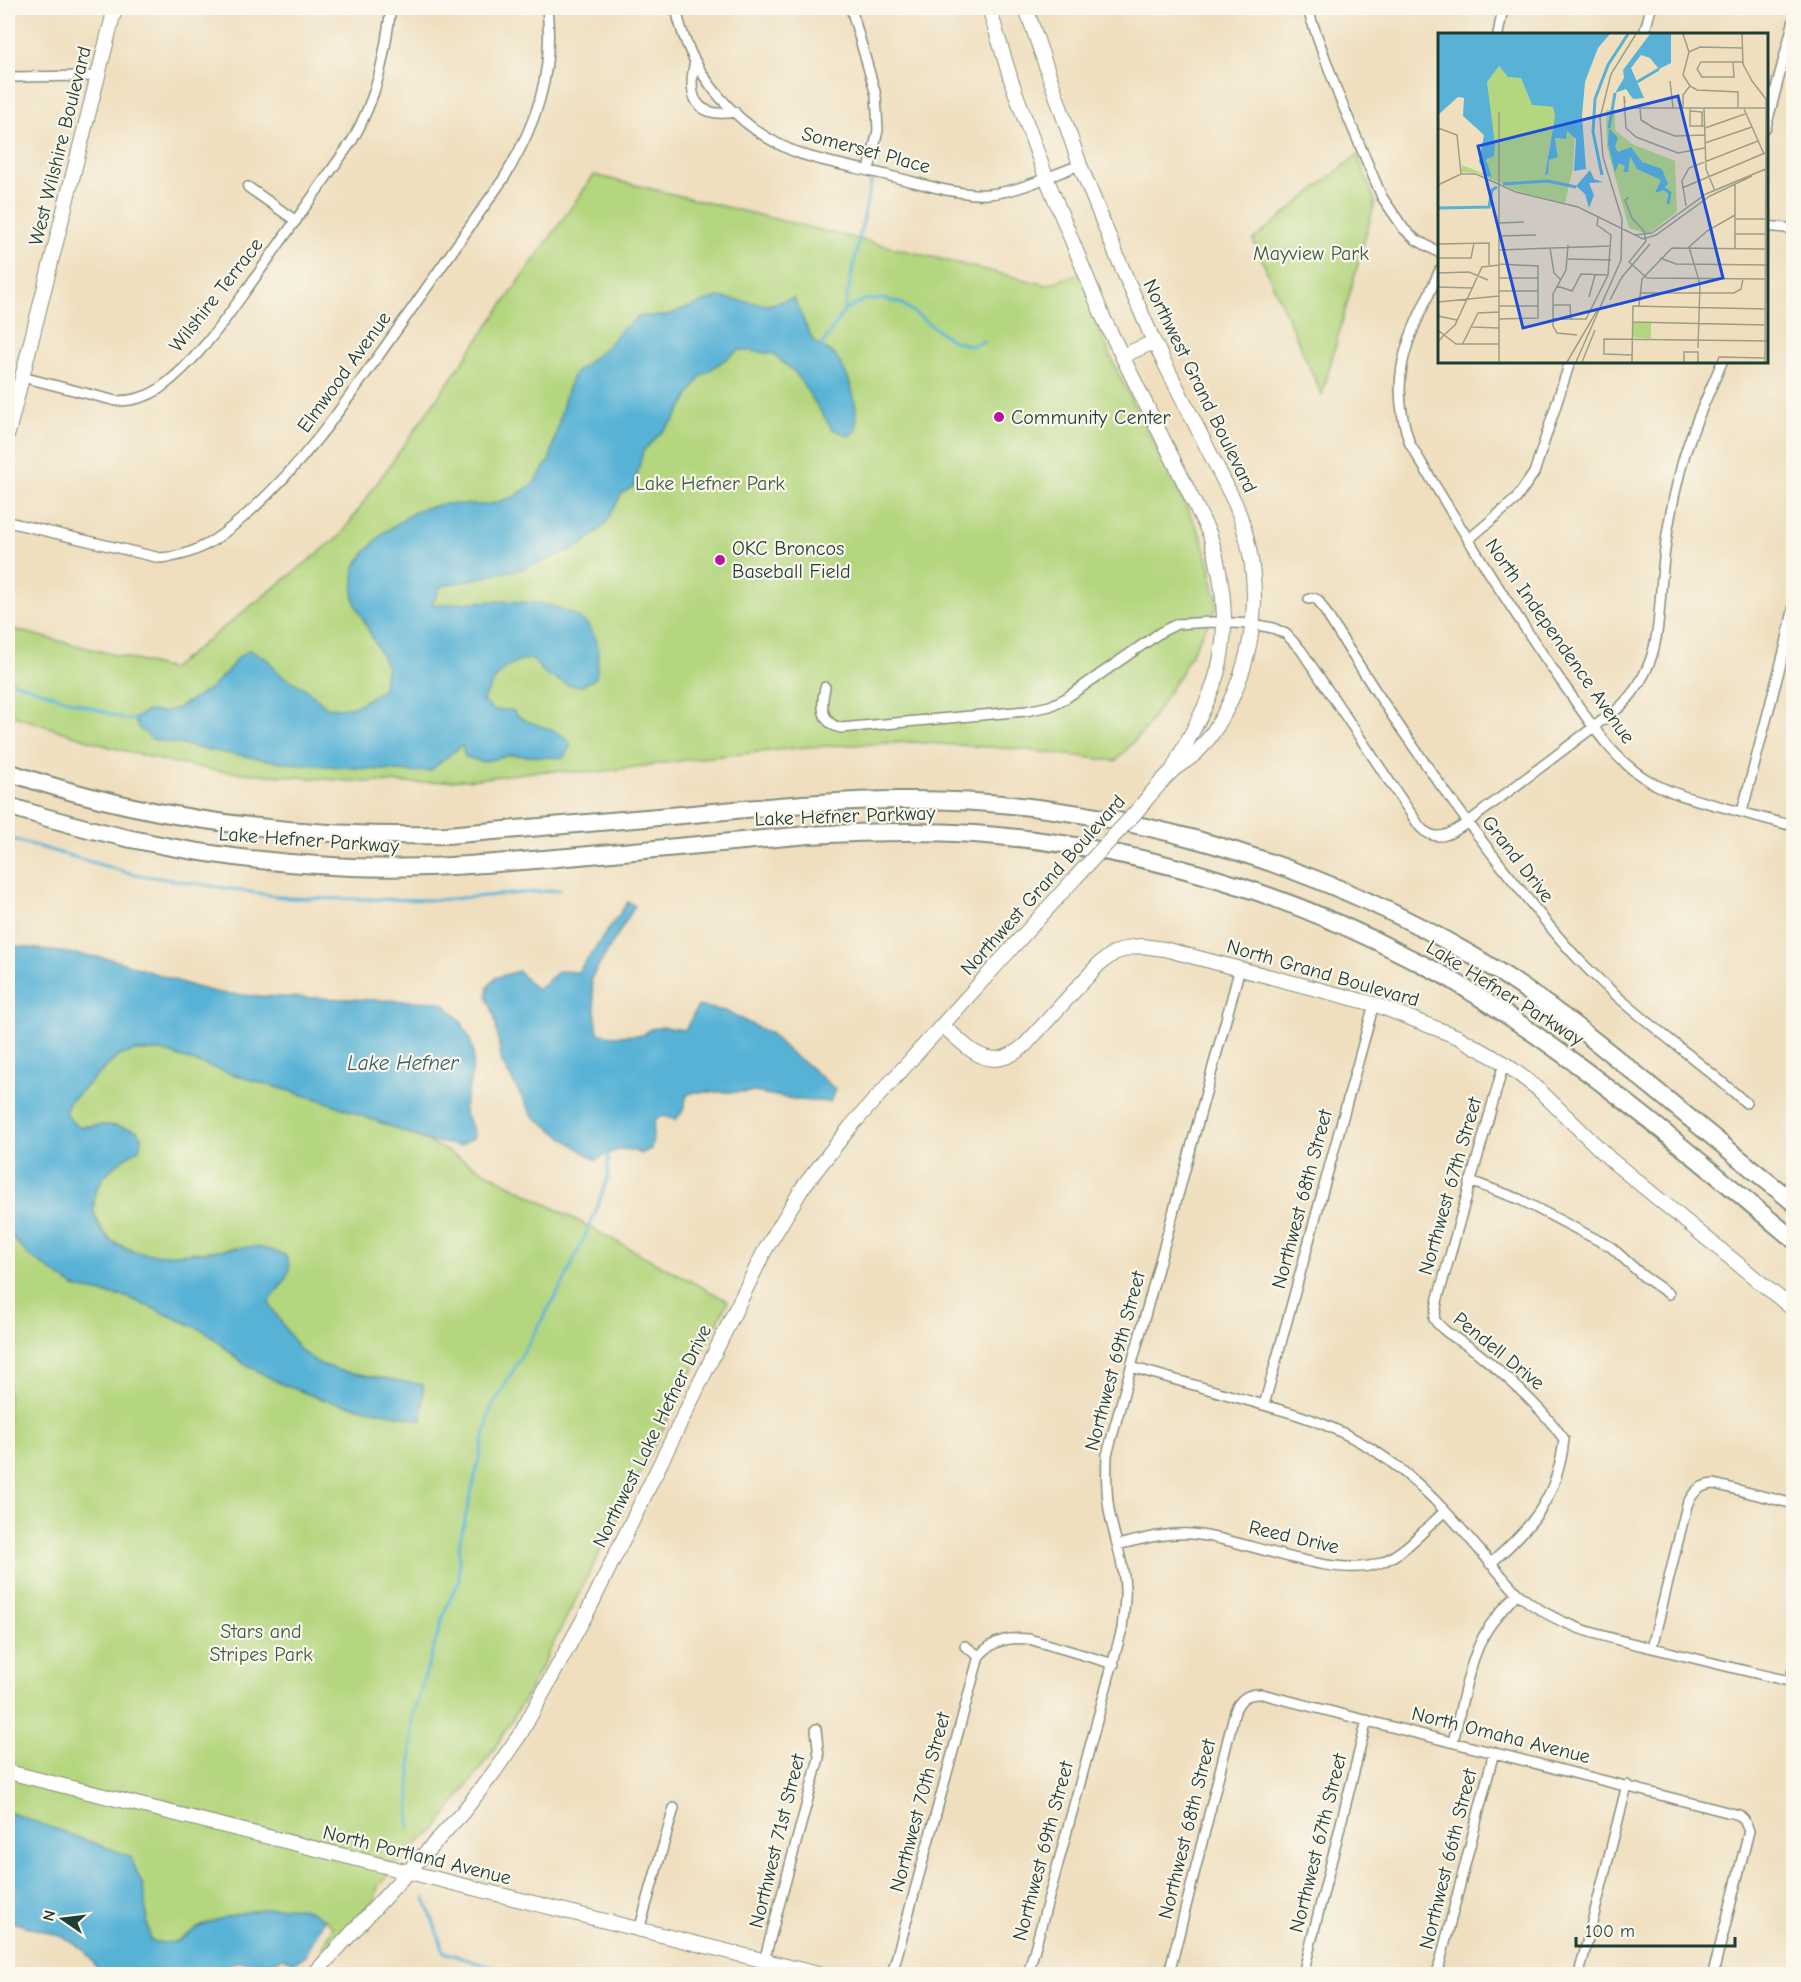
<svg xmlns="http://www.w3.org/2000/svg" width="1801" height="1982" font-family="'Comic Neue',sans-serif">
	<rect width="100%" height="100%" fill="#fbf7ec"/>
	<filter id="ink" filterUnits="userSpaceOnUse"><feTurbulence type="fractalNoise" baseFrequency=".0167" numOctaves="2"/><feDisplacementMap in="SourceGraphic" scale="12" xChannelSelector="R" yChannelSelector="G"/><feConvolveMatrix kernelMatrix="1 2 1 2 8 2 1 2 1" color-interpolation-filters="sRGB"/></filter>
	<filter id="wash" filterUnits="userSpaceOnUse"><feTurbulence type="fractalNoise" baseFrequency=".008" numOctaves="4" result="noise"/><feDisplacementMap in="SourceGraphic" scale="24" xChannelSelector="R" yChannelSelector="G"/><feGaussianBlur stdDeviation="1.35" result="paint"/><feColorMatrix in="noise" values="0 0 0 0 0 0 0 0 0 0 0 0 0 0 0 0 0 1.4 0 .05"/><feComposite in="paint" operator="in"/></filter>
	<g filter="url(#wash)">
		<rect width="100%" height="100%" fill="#efdfbf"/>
		<path fill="#b4d67e" stroke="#6a8a59" stroke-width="1.5" d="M1357,155L1375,201L1322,395L1253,240Z
			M594,175L1047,285L1080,273L1095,309L1096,321L1115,367L1201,536L1210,566L1214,592L1217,595V607L1180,674L1147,727L1116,761L1019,749L911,742L807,747L702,758L598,772L540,771L477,779L418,783L363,782L219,771L169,762L110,747L8,714V628L171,669L340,536Z
			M135,1051H162L248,1079L321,1100L426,1140L728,1301L527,1695L492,1752L435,1830L412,1847L378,1886L375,1899L307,1974H305L318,1958L333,1927L324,1919L207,1923L179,1940L165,1945L149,1940L143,1887L130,1856L8,1812V1232L27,1254L47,1267L103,1294L127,1297L205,1331L244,1364L282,1384L324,1400L422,1420L423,1385L341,1371L318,1363L299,1349L269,1304L273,1294L283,1284L254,1247L165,1255L141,1254L112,1241L103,1231L94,1213V1196L106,1172L112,1166L139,1149L142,1137L135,1130L106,1125L77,1126L73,1125L65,1112L69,1102L118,1056Z"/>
		<path fill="#59b2d6" stroke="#3c7885" stroke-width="1.5" d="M718,297L768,305L794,298C801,312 805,327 813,340C819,348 830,349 835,356C851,376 859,407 856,431L849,436L832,429L795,372L782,362L775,354L739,350L700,377L675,419L643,451L634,487L622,493L605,525L579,547L525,568L441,586L432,605C475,603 574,588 595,637C600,648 597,666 596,678L582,686L568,685L546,675L532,659C501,662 497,676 482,701L494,710H512C526,728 558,724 571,745L563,758L510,755L482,762L465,757L462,745L430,771L410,772L287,763L219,752L152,739L138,727L134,719L147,711L163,712L178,708L211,688L231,667L235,660L249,650L267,659L281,675L306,689L327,707L340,708L356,706L382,690L387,667L356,605L353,595L355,567L363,555L383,533L418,510L443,504L487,505L514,497L534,483L550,459L566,393L574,374L607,346L622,329L640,316H664Z
			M628,902L635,906L591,978L598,1033L612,1036L643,1035L650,1029L664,1027L685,1030L698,1006L725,1011L771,1034L789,1052L806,1064L835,1089L830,1102L799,1100L754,1092H694L687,1095L683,1111L675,1120L663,1116L655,1119C652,1130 654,1139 651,1149L641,1154C620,1144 614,1152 595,1160L533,1116L502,1063L494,1014L487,998L488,987L495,978L518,971L537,990L559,971L578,972Z
			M8,945L112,959L192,986L219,993L254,996L439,1002C457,1011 470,1033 473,1052C475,1065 467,1097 463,1109L474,1132L473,1138L459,1146L426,1140L321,1100L248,1079L162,1051H135L118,1056L69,1102L65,1112C78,1134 85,1125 106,1125C116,1125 126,1128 136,1130L142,1137L139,1149C117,1163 89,1180 94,1212C107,1279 209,1247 253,1247C264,1247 275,1252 285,1255C298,1277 275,1286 269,1304L299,1349L318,1363L341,1371L423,1385L422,1420L324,1400L282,1384L244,1364L205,1331L127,1297L76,1288L27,1254L8,1232Z
			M8,1812L130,1856L143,1887L150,1940C180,1950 183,1933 208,1923C233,1913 283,1902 308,1910C314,1912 319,1916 324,1919L306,1955L295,1962L284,1958L270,1963L235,1962L213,1974H102L83,1949L63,1937L8,1921Z"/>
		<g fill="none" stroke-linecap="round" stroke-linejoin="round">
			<path stroke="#59b2d6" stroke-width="3" d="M844,311L873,173
				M821,347L844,311L864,300L884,299L901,303L951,340L971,346L985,341
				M8,680L128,720L134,719
				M8,838L133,874L289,898L436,900L560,890
				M409,1828L412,1718L446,1608L459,1581V1545L490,1411L566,1278L595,1213L608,1177V1155
				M425,1898L444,1952L512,1974"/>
		</g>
	</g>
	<g filter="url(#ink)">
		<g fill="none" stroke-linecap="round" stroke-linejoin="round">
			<g stroke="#878e7a" stroke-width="12">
				<path id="street" d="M676,8C689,74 738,131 801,154C831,164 864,169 894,177C924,184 958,196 988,194C1019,192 1051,175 1080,165
					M851,8L876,95L878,130L869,170
					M1307,8L1338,94L1382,197L1404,229L1415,239L1440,253
					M1498,34L1503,8
					M1644,34L1651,8
					M695,61C687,95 694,119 735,112
					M8,77L97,76
					M1766,127L1794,20
					M248,187L296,221
					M1766,226L1794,229
					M1440,270C1411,335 1385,371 1410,444C1458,524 1507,604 1561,681C1587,717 1611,760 1651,782C1672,794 1696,800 1719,806C1744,813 1769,820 1794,826
					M22,377L116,401C131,401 147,397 159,389C199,360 229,314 257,275C289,230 321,185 352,141C378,95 384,59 391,8
					M8,522L160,558C196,557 222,536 247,514C310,458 351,394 399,327C434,277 469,228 504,178C537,123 554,73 547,8
					M1468,540L1516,499L1534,473L1570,362
					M1309,599L1313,598L1318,600C1376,695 1438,786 1507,873C1532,904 1555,936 1583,964C1633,1015 1693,1055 1746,1103
					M825,687C821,704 820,723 841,728L1026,711L1050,706L1066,698L1161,632L1177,624L1212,622L1252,624L1273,628L1286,634L1301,650L1420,827C1436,844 1451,834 1467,823L1620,707C1663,664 1657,622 1663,567C1666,535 1672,503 1680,472C1689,434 1707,398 1722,362
					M1742,812L1785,648L1794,606
					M1470,1181L1519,1199L1611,1247L1643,1276L1669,1294
					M1131,1367L1295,1414C1333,1426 1369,1444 1400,1469C1444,1503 1480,1553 1517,1593C1562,1632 1617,1639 1673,1653C1713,1663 1753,1673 1794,1682
					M1264,1405L1374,1004
					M1118,1545C1145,1538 1172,1531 1200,1535C1249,1541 1335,1580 1380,1563C1405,1553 1424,1530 1444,1512
					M1490,1564C1532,1527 1558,1497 1564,1439C1540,1406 1510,1379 1478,1353C1464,1342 1444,1334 1434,1319L1438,1298L1504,1063
					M1652,1647L1687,1505C1693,1492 1699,1485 1714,1484L1794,1504
					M979,1656C993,1640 1008,1637 1029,1639L1114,1664
					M1790,1681L1794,1666
					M1453,1742C1461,1709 1469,1658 1487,1630C1495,1617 1507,1605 1517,1593
					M639,1930L674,1808
					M764,1961L819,1758L816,1729
					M892,1974L979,1656L965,1646
					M1028,1974L1122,1629C1123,1616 1126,1601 1125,1588C1124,1564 1116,1543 1111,1520C1106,1499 1106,1477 1107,1455L1240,968
					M1169,1974L1235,1711C1240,1698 1248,1693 1262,1694L1739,1815L1744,1820L1749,1831L1713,1974
					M1303,1974L1367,1720
					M1437,1974L1494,1752
					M1579,1974L1627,1785"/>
			</g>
			<g stroke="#878e7a" stroke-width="16">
				<path id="secondary" d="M989,8L1012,83L1046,177L1103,317L1210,535C1226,586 1231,644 1210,694C1200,720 1185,744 1173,769
					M1026,8L1080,165L1116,254L1154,342L1235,503C1262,569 1260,638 1230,702C1222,719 1211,738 1197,752C1190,759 1180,764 1172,771C1159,783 1147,799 1136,812
					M1122,356L1154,342
					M8,433L115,8
					M942,1025C970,1049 990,1076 1025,1045L1099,964L1114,953L1132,947L1142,946L1164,949L1374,1004L1458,1037L1504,1063L1537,1088L1611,1160L1794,1310
					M8,1772L818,1974
					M314,1974L463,1812L494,1772L521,1733L590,1607L764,1252L803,1187L851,1126L1076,877"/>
			</g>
			<g stroke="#878e7a" stroke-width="20">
				<path id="highway" d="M8,772C150,821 297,838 447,835C533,828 618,821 703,813C769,807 835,800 901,800C1095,798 1300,855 1468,953C1534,991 1593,1039 1652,1087C1699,1126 1746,1164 1794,1203
					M8,806C116,840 219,860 332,866C411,871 490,864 568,857C648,850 728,842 808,835C863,832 918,830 974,834C1126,845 1276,887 1412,959C1428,967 1445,975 1460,985C1579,1058 1687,1150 1794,1240"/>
			</g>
			<use href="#street" stroke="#fff" stroke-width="9"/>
			<use href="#secondary" stroke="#fff" stroke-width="14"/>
			<use href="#highway" stroke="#fff" stroke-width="16"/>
			<g stroke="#878e7a" stroke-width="16" stroke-linecap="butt">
				<path id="secondary-bridge" d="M1076,877L1136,812"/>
			</g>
			<use href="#secondary-bridge" stroke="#fff" stroke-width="14"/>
		</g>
	</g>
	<g fill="#b5179e" stroke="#fbf7ec" stroke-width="2">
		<circle cx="999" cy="417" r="6"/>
		<circle cx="720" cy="560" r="6"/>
	</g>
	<g text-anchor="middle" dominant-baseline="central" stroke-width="4.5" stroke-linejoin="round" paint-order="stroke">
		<g font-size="20" fill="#1f3d34" stroke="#fbf7ec">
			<text transform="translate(60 146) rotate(-76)">West Wilshire Boulevard</text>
			<text transform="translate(866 150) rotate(15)">Somerset Place</text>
			<text transform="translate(216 295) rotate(-52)">Wilshire Terrace</text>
			<text transform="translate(344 372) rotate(-54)">Elmwood Avenue</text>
			<text transform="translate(1200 386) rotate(64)">Northwest Grand Boulevard</text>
			<text transform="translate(1560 641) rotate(55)">North Independence Avenue</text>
			<text transform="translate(845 816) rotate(-2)">Lake Hefner Parkway</text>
			<text transform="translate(309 840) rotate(4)">Lake Hefner Parkway</text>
			<text transform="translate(1518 859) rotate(52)">Grand Drive</text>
			<text transform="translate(1043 885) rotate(-48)">Northwest Grand Boulevard</text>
			<text transform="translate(1323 973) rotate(16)">North Grand Boulevard</text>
			<text transform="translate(1505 993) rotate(32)">Lake Hefner Parkway</text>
			<text transform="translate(1450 1186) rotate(-74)">Northwest 67th Street</text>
			<text transform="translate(1302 1199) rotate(-75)">Northwest 68th Street</text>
			<text transform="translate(1499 1351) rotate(39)">Pendell Drive</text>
			<text transform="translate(1115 1361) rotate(-75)">Northwest 69th Street</text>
			<text transform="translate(652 1436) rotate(-64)">Northwest Lake Hefner Drive</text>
			<text transform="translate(1294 1537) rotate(13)">Reed Drive</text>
			<text transform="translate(1501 1735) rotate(14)">North Omaha Avenue</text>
			<text transform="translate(920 1802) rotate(-75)">Northwest 70th Street</text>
			<text transform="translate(1187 1829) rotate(-76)">Northwest 68th Street</text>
			<text transform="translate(777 1841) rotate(-76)">Northwest 71st Street</text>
			<text transform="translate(1318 1843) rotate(-76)">Northwest 67th Street</text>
			<text transform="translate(1043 1851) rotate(-75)">Northwest 69th Street</text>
			<text transform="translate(417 1855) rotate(14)">North Portland Avenue</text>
			<text transform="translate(1448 1859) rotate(-76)">Northwest 66th Street</text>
		</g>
		<g font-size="20" fill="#3d5c43" stroke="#fbf7ec">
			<text x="1311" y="253">Mayview Park</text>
			<text x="710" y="483">Lake Hefner Park</text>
			<text x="261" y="1631">Stars and<tspan x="261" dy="23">Stripes Park</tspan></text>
		</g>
		<g font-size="20" fill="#1f3d34" stroke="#fbf7ec" text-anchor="start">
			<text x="1011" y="417">Community Center</text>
			<text x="732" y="548">OKC Broncos<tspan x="732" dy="23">Baseball Field</tspan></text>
		</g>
		<g font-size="21" font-style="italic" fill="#306065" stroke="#fbf7ec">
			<text x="403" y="1063">Lake Hefner</text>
		</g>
	</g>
	<g transform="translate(1438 33)">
		<rect width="330" height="330" fill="#efdfbf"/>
		<path d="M60,33L72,44H83L94,72L115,74L117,83L107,141L111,127L120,120L117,105L127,106L129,98L137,103L135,135L127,170L82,159L40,140L23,139L24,132L54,144L47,129L55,123L57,110L49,49ZM168,77H177V97L194,111L237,128L239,179L210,201L191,195L169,114ZM195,290H213V306L195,304Z" fill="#b4d67e"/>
		<path d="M0,1H172L160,15L147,49L144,83L148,136L136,138L138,106L129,98L128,106L117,105L120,124L111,127L110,141L107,142L117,83L115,74L94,72L83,45L70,44L61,33L49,49L57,110L56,123L48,127L54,144L49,143L41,129L46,102L25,83L26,65L20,64L0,82ZM212,1H233V30L221,36L212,25L203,22L193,35L206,65L195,66L188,56L177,60L186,45L185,37ZM171,95L180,105L177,114L180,119L193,114L204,129L224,136L230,151L223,158L217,160L223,147L199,136L192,123L190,139H185L187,133L181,130L177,139L170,111ZM152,137L156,146L165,149L151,150L156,162L151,175L147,161L138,153Z" fill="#59b2d6"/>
		<path fill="none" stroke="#59b2d6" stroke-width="3" d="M199,49L221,36M171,95L177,60M164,142L155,99L157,66L170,32L190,1M65,151L110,148L138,154M225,155L232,160L230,171M0,175L51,174L54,157L59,154"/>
		<path fill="none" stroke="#9c9e87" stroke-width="1.5" d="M245,1L251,19M304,1L305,31L314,48M251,19L245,42L252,53L259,57L300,59V74M251,19L262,14L304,15M259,36L264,44H296L295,29M259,36L263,29H305M232,48L235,75M314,48L328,66L327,329M187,70L186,63L188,95L198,104L240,120L267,115M185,75H328M202,75L203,87L216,95L237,103L267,102M245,75V62L252,53M252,75V93H267M266,75L268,136L277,158M306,76L326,121M252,78L264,79V93M0,95L19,102L23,141M267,95L307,81M267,110L314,94M0,152L23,141H38L78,159L140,174L205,206L218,202L272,163L314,143M244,155L327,120M191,164L187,167L194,185L206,198L208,208L191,229L209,245L327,246M248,173L244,148L251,135L320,108M297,186H327M61,190L86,189M297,201H327M196,202L214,200L268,161L330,135M62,203L98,202M0,211L51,210V232M130,212L128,237L115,261V293L119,300L139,302M112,215L116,240L123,247M297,216V151M61,217L173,213M0,225H33L36,210M222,225L238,231L330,232M130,226L173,227M61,231L100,233V285L61,286M0,240L31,239L50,247M61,245H100M119,253L134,258L143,241L170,242M0,254L34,255M61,258H100M202,260H296L303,256L305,246M151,264L157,242M172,267L184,244L212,211M0,269L61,263M116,272H132L133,287M61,273H100M201,273L204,246L234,215L327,216M0,283L19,287M115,286H148L170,242L173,202L159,192L160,185M194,289L327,292M34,294L61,295M0,297L6,302L17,292L44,234L61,232M0,309L6,302L18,311H61M24,312L40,280L61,279M260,315L262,251L251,214L269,198L297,182M194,322L166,321V306L330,308M61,329V79M129,329L160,276M138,329L183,227L184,186L165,124L162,85L173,41L198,1M144,329L157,297M194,329L195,273L327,276M246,329V319H260V329M279,329L281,324L327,325"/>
		<path fill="#1d4ed8" fill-opacity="0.15" stroke="#1d4ed8" stroke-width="3" d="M240,63L285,245L85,295L40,113Z"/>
		<rect width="330" height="330" fill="none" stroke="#1f3d34" stroke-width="3"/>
	</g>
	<rect width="1801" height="1982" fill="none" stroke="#fbf7ec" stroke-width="30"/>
	<g transform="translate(63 1919) rotate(284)" stroke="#fbf7ec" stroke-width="4.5" paint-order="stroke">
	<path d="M0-4.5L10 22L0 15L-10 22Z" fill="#1f3d34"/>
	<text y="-9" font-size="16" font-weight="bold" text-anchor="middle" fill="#1f3d34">N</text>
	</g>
	<path d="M1576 1937v9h159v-9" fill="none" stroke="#1f3d34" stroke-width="3"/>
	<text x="1585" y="1937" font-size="18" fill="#1f3d34" stroke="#fbf7ec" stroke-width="4.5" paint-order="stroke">100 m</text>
</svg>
